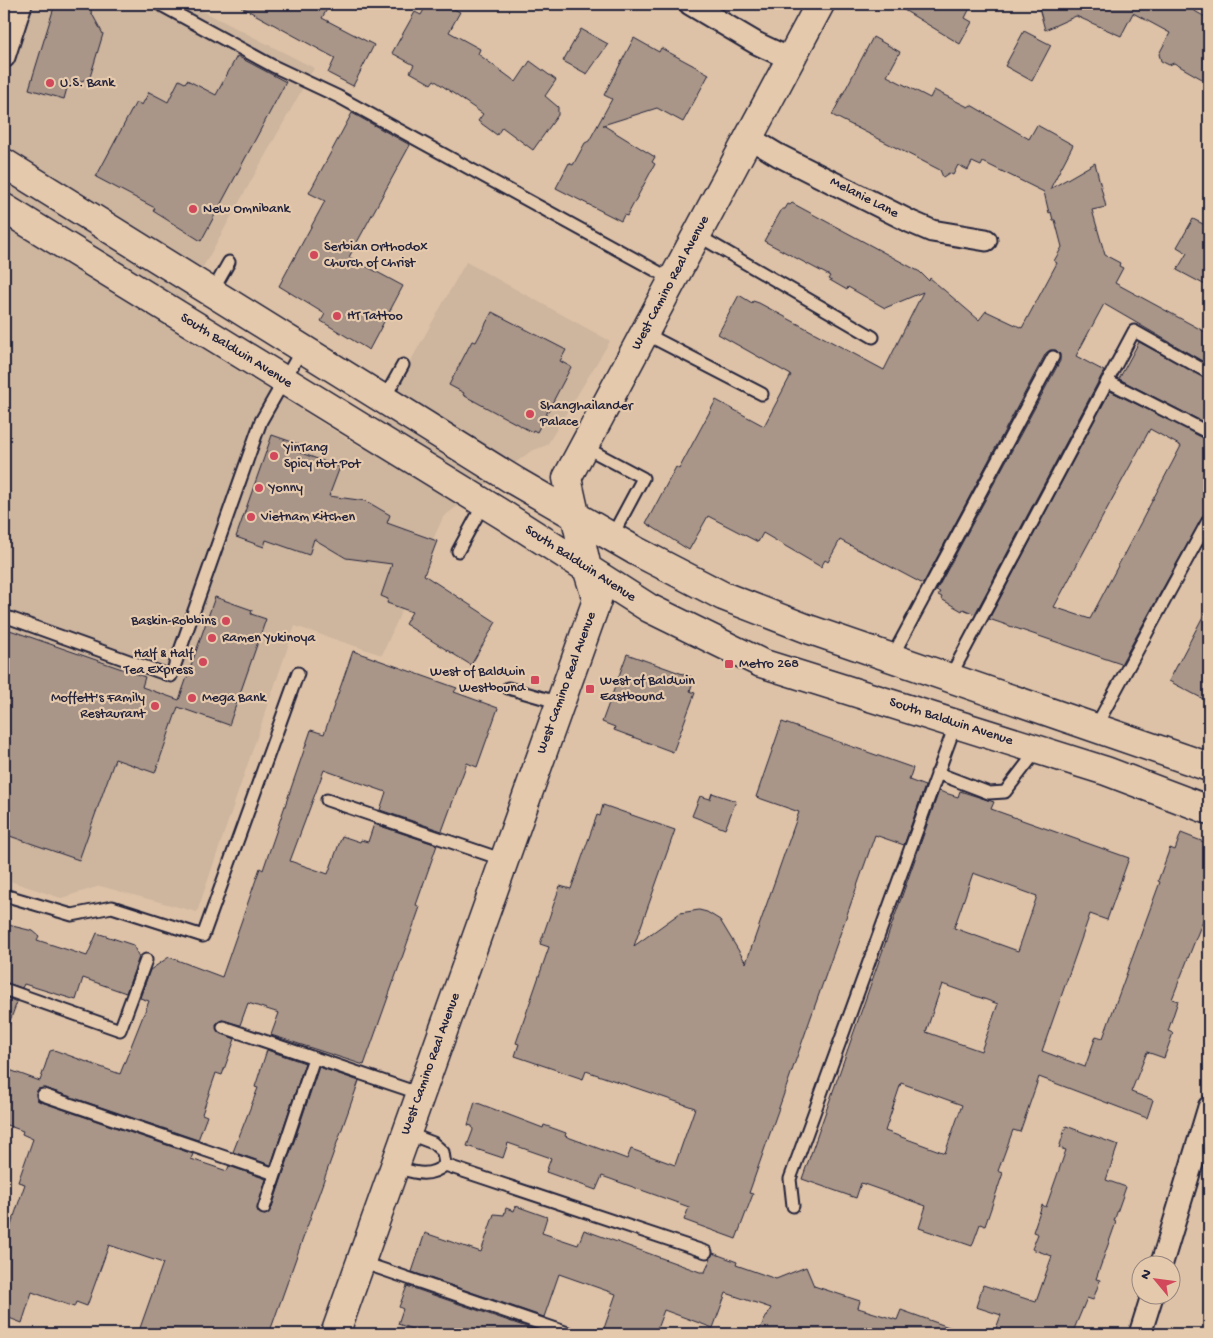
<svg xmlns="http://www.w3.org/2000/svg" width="1213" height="1338" font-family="'Gochi Hand',sans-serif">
	<rect width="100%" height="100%" fill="#ddc2a7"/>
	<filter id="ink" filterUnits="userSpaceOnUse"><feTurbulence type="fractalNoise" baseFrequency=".02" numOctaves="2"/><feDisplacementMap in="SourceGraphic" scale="10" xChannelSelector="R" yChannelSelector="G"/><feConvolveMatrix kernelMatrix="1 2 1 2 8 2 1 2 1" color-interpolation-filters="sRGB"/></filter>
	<g filter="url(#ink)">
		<path fill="#cdb59e" d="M4,4H189L314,68L169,328L362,448L466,262L610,341L547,445L531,451L443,517L382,655L295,626L197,912L100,886L61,898L4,879Z"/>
		<path fill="#a99689" stroke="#22223b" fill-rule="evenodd" d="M55,4H93L91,12L103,34L90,77L67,88L64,99L29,89Z
			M236,4H330L322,18L374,45L353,86L328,73L335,58Z
			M427,4H444L460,12L449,32L480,49L478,54L516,82L530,61L556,80L545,96L558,107V115L533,150L502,127L497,135L478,121L483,114L434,80L431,84L410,72L414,65L392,53L415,12L421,15Z
			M894,4H972L965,18L972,22L960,44Z
			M1038,4H1182L1209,19V83L1174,63L1169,65L1161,61L1159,54L1170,33L1133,13L1121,36L1076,16L1045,30Z
			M581,29L608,44L587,74L563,61Z
			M1024,31L1051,45L1032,81L1005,66Z
			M873,37L900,52L887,76L930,98L934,90L968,107L971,105L1029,139L1037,125L1073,145L1050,189L1095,163L1106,207L1092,210L1105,255L1120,263L1119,266L1123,268L1115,283L1209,334V365L1104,304L1076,356L1104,371L975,614L963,609L962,611L941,599L942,597L938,595L940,592L936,591L1060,361V354L1056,350H1050L1046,353L923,584L840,540L828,562L825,560L821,567L763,533L758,542L708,516L689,550L646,523L676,467L679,469L716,400L764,426L791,375L718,334L739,295L752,303L753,301L759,303L884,370L923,292L885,308L848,287L847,290L828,279L830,276L764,241L782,209H785L788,204L790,205L792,203L920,272L929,281L930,278L979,320L986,311L1022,328L1057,263L1054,261L1062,247L1055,220H1053L1051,212L1049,213L1044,192L983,162L981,166L972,162L968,170L958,165L953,175L949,173L943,177L940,170L832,115Z
			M634,38L659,52L661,48L709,74L683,122L657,108L603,125L655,157L652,162L655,164L627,216L624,215L621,221L556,188L569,163L573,165L585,143L589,141L612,99L604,95Z
			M237,56L286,82L201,241L153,211L155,208L96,177L136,102L142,105L149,92L168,102L179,80L185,83L187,80L216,95Z
			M352,113L410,145L349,257L403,286L369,350L321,321L325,314L279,286L325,201L309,193Z
			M1193,219L1209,227V287L1177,270L1187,253L1177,247Z
			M492,312L566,350L560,361L571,367L537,432L533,430L532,432L463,395L464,393L449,385L472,341L476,342Z
			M1139,342L1209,380V425L1119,379Z
			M1110,391L1209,440V505L1121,664L989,619ZM1150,429L1181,446L1090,619L1054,607Z
			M272,435L301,445L298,452L340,467L329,496L366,501L390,515L387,523L437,541L424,575L496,622L471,665L405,624L412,612L387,603L388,599L381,596L392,564L346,558L314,539L309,555L266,540L264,547L236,537Z
			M215,597L252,610L251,614L266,619L229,725L178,707L155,773L115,759L79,860L4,834V628L145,677L142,687L179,700Z
			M1209,605V702L1169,681Z
			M353,651L457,688L454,692L498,708L477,767L467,763L442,831L380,810L386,792L324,770L290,861L328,874L342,836L360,842L361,840L368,842L374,824L437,845L416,905L420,907L364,1065L271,1035L279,1013L248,1003L240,1025L222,1020L216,1024L218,1032L235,1039L222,1075L216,1073L202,1114L207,1116L198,1140L45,1088L38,1089L36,1093L37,1100L41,1102L193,1154L191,1159L227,1171L229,1166L266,1179L257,1209L259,1213L265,1215L271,1210L319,1067L359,1081L269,1334H140L142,1329L140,1328L163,1263L109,1245L87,1306L76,1302L74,1307L32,1292L22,1323L4,1316V1246L25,1184L18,1182L33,1139L22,1134L23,1131L4,1124V1068L40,1081L50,1051L54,1050L120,1074L149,1001L140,998L150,970L169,957L222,977L260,868L263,870L311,730L324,734Z
			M627,654L694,678L690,691L695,693L673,752L614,730L615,727L602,722Z
			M782,722L913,768L909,780L925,786L904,845L875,835L749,1193L753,1194L736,1239L684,1220L689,1207L602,1176L596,1190L546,1172L551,1158L508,1143L503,1158L467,1146L473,1130L472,1126L468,1125L475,1102L543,1128L544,1125L566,1133L565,1136L627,1159L631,1149L675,1165L695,1108L586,1071L583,1079L515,1056L519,1044L516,1043L549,947L540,944L560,886L571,889L597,815L600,816L603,805L675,830L634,946L680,913L699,910L707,912L720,920L746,963L799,812L756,797Z
			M939,791L958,797L960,791L994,802L991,809L1129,858L1107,920L1090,914L1042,1051L1085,1067L1096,1036L1103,1038L1160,882L1158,881L1170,848L1175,850L1181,833L1209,844V905L1172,999L1178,1001L1168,1031L1173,1033L1164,1058L1147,1052L1131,1092L1153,1100L1147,1118L1039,1077L1020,1132L1013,1130L998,1171L1003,1173L985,1226L980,1224L972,1246L919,1228L926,1206L861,1183L856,1198L802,1179ZM973,873L1037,896L1018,951L954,928ZM942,984L998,1004L981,1051L926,1032ZM901,1083L962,1105L945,1153L885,1131Z
			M712,793L736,801L725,829L692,816L700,796L710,799Z
			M4,924L33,931L39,936L37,940L87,956L97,933L133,945L139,957L126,993L83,978L76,1000L24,984L22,988L4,982Z
			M4,997L17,1002L6,1032L4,1031Z
			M267,1050L305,1063L271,1165L233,1152L258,1088L255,1087Z
			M1066,1126L1118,1145L1106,1180L1126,1187L1114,1221L1116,1222L1096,1279L1100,1280L1093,1300L1087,1298L1072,1334H994L1001,1315L976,1307L983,1285L1036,1302L1052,1256L1032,1249L1038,1234L1033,1232L1042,1205L1046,1207L1066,1150L1059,1148Z
			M516,1206L547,1217L542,1233L578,1245L584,1230L700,1272H705L713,1253L737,1262L736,1265L776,1279L806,1267L814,1286L860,1301L858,1308L897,1320L901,1310L960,1331V1334H757L771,1308L726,1293L713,1328L664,1310L655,1334H602L616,1294L559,1274L544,1317L412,1272L425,1233L481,1252L494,1214L504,1215L506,1208L514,1211Z
			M407,1286L538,1331L537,1334H426L398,1324L403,1309L399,1307Z"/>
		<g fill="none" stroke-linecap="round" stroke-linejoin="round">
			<g stroke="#22223b" stroke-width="15">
				<path id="lane" d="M159,4L273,66L339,97L673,280
					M697,235L873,337
					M212,292L229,262
					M644,333L762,394
					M1107,381L1209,433
					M384,399L403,365
					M583,446L643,478L612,536
					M458,551L484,503
					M4,616L171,676L261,421L302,349
					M892,657L1053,357
					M950,677L1134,331L1209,373
					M508,688L560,703
					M1096,726L1209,519
					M937,773L989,793L1005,792L1038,749
					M327,800L504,860
					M4,895L72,915L112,907L203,936L298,673
					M4,989L120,1030L146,960
					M223,1027L421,1094
					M43,1095L275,1174
					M445,1165L706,1252
					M395,1167C413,1172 428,1179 445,1165L443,1152L433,1143L407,1133
					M793,1206L790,1179L956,723
					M264,1208L314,1058
					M361,1262L571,1334"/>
			</g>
			<g stroke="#22223b" stroke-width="25">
				<path id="street" d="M690,4L756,43L790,59
					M4,57L21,4
					M748,137L778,155L911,222L932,231L986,240
					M1161,1266L1209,1107
					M1140,1334L1152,1296"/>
			</g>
			<g stroke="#22223b" stroke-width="31">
				<path id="secondary" d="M4,163L515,481L636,551L723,596L808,629L1209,767
					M4,208L505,516L649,608L761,663L1106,771L1209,810
					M335,1334L597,600L587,568L567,478L820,4"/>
			</g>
			<use href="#lane" stroke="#e5c9ac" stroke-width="11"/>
			<use href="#street" stroke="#e5c9ac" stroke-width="21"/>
			<use href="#secondary" stroke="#e5c9ac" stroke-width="28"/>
		</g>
	</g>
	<g fill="#d1495b" stroke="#e5c9ac" stroke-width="2">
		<circle cx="50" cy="83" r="5"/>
		<circle cx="193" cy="209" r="5"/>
		<circle cx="314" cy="255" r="5"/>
		<circle cx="337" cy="316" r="5"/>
		<circle cx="530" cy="414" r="5"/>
		<circle cx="274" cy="456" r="5"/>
		<circle cx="259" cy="488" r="5"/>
		<circle cx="251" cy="517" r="5"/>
		<circle cx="226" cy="621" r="5"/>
		<circle cx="212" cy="638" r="5"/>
		<circle cx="203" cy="662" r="5"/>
		<rect x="724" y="659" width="10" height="10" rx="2.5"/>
		<rect x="530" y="675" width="10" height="10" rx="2.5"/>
		<rect x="585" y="684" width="10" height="10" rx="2.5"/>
		<circle cx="192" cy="698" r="5"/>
		<circle cx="155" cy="706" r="5"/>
	</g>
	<g text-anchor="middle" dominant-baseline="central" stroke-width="4.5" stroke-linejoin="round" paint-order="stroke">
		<g font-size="14" fill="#22223b" stroke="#e5c9ac" text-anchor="start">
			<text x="60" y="83">U.S. Bank</text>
			<text x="203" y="209">New Omnibank</text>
			<text x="324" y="247">Serbian Orthodox<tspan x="324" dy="16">Church of Christ</tspan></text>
			<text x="347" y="316">HT Tattoo</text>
			<text x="540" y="406">Shanghailander<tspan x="540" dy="16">Palace</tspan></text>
			<text x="284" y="448">YinTang<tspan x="284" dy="16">Spicy Hot Pot</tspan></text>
			<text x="269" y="488">Yonny</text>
			<text x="261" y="517">Vietnam Kitchen</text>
			<text x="216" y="621" text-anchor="end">Baskin-Robbins</text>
			<text x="222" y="638">Ramen Yukinoya</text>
			<text x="193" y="654" text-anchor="end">Half &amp; Half<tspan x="193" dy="16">Tea Express</tspan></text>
			<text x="739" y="664">Metro 268</text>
			<text x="525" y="672" text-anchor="end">West of Baldwin<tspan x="525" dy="16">Westbound</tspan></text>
			<text x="600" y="681">West of Baldwin<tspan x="600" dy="16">Eastbound</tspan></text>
			<text x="145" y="698" text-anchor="end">Moffett's Family<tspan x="145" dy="16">Restaurant</tspan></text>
			<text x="202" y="698">Mega Bank</text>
		</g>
		<g font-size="14" fill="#22223b" stroke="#e5c9ac">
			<text transform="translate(864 198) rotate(27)">Melanie Lane</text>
			<text transform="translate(671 283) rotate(-62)">West Camino Real Avenue</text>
			<text transform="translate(236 351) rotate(32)">South Baldwin Avenue</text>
			<text transform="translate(580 564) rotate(33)">South Baldwin Avenue</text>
			<text transform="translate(567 683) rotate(-70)">West Camino Real Avenue</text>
			<text transform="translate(951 722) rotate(18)">South Baldwin Avenue</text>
			<text transform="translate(431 1064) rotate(-70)">West Camino Real Avenue</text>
		</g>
	</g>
	<rect width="1213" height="1338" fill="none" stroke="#e5c9ac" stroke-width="20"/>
	<rect x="10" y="10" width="1193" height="1318" fill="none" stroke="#22223b" stroke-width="2" filter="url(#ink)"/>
	<g transform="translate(1156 1280) rotate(299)"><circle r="24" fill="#e5c9ac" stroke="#97867f"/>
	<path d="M0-4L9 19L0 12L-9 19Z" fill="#d1495b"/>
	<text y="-8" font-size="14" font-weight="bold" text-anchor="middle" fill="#22223b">N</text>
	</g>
</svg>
